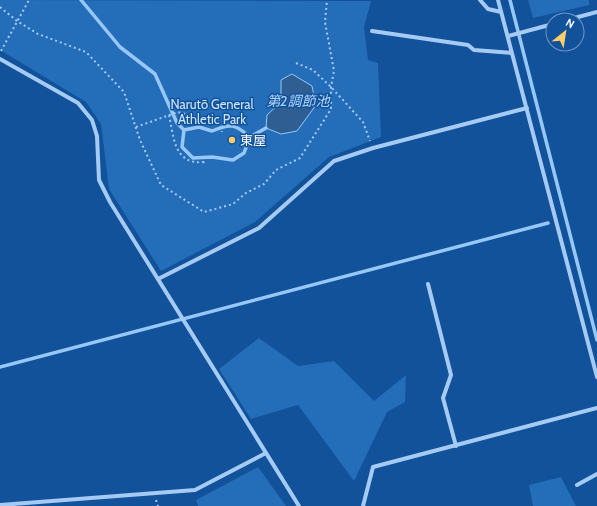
<svg xmlns="http://www.w3.org/2000/svg" width="597" height="506" font-family="Cabin,'Noto Sans JP',sans-serif">
	<rect width="100%" height="100%" fill="#11529b"/>
	<path fill="#246db9" d="M0,0L371,1L364,27L368,60L378,63L381,137L329,157L255,222L161,271L109,189L101,124L86,102L0,50Z
		M528,0H589V5L533,18Z
		M259,338L298,366L334,361L374,401L406,375L405,402L387,412L354,481L298,405L251,419L219,369Z
		M258,467L286,506H198L196,500Z
		M561,477L576,506H533L529,485Z"/>
	<path fill="#2f5e93" stroke="#97c7f7" d="M292,74L312,86L316,105L297,131L281,134L266,128L267,115L281,102V80Z"/>
	<g fill="none" stroke-linecap="round" stroke-linejoin="round">
		<path stroke="#97c7f7" stroke-width="3.5" d="M81,0L120,47L155,74L177,123L184,130L199,127L212,131C231,123 235,124 250,137L266,128
			M510,0L597,340
			M184,130L182,147L193,158L212,157L233,160L244,153L250,137
			M0,367L548,223"/>
		<path stroke="#a5cbf4" stroke-width="2" stroke-dasharray="2 3" stroke-linecap="butt" d="M0,7L17,21L38,34L86,52L124,92L140,140L161,185L204,212L233,204L246,193L264,184L276,170L300,158L331,109V87L334,71L325,22L327,0
			M1,51L29,0
			M296,63L313,70L331,87L363,122L370,141
			M169,115C174,138 174,165 204,162L203,154
			M136,127L178,112L219,124L222,132
			M156,500L158,506"/>
		<path stroke="#a5cbf4" stroke-width="4" d="M480,0L488,9L501,12
			M498,0L597,377
			M567,20L597,12
			M372,31L468,45L474,50L512,53
			M508,36L553,24
			M0,59L78,103L92,120L97,136L99,180L110,202L299,506
			M158,279L259,228L334,161L373,148L527,108
			M428,284L451,375L443,398L456,446
			M577,485L597,474
			M0,505L195,490L266,453
			M363,506L373,467L597,408"/>
	</g>
	<circle fill="#ffce68" stroke="#11529b" stroke-width="1.5" cx="232" cy="140" r="4"/>
	<g text-anchor="middle" dominant-baseline="central" stroke-width="3" stroke-linejoin="round" paint-order="stroke">
		<g font-size="13" fill="#cde5fe" stroke="#11529b">
			<text x="212" y="104">Narutō General<tspan x="212" dy="15">Athletic Park</tspan></text>
		</g>
		<g font-size="13" fill="#fff" stroke="#11529b" text-anchor="start">
			<text x="240" y="140">東屋</text>
		</g>
		<g font-size="14" font-style="italic" fill="#b1d5fb" stroke="#11529b">
			<text x="298" y="101">第2調節池</text>
		</g>
	</g>
	<g transform="translate(565 32) rotate(30)"><circle r="19" fill="#11529b" stroke="#7097c3"/>
	<path d="M0-3L7 15L0 10L-7 15Z" fill="#ffce68"/>
	<text y="-6" font-size="11" font-weight="bold" text-anchor="middle" fill="#ffffff">N</text>
	</g>
</svg>
